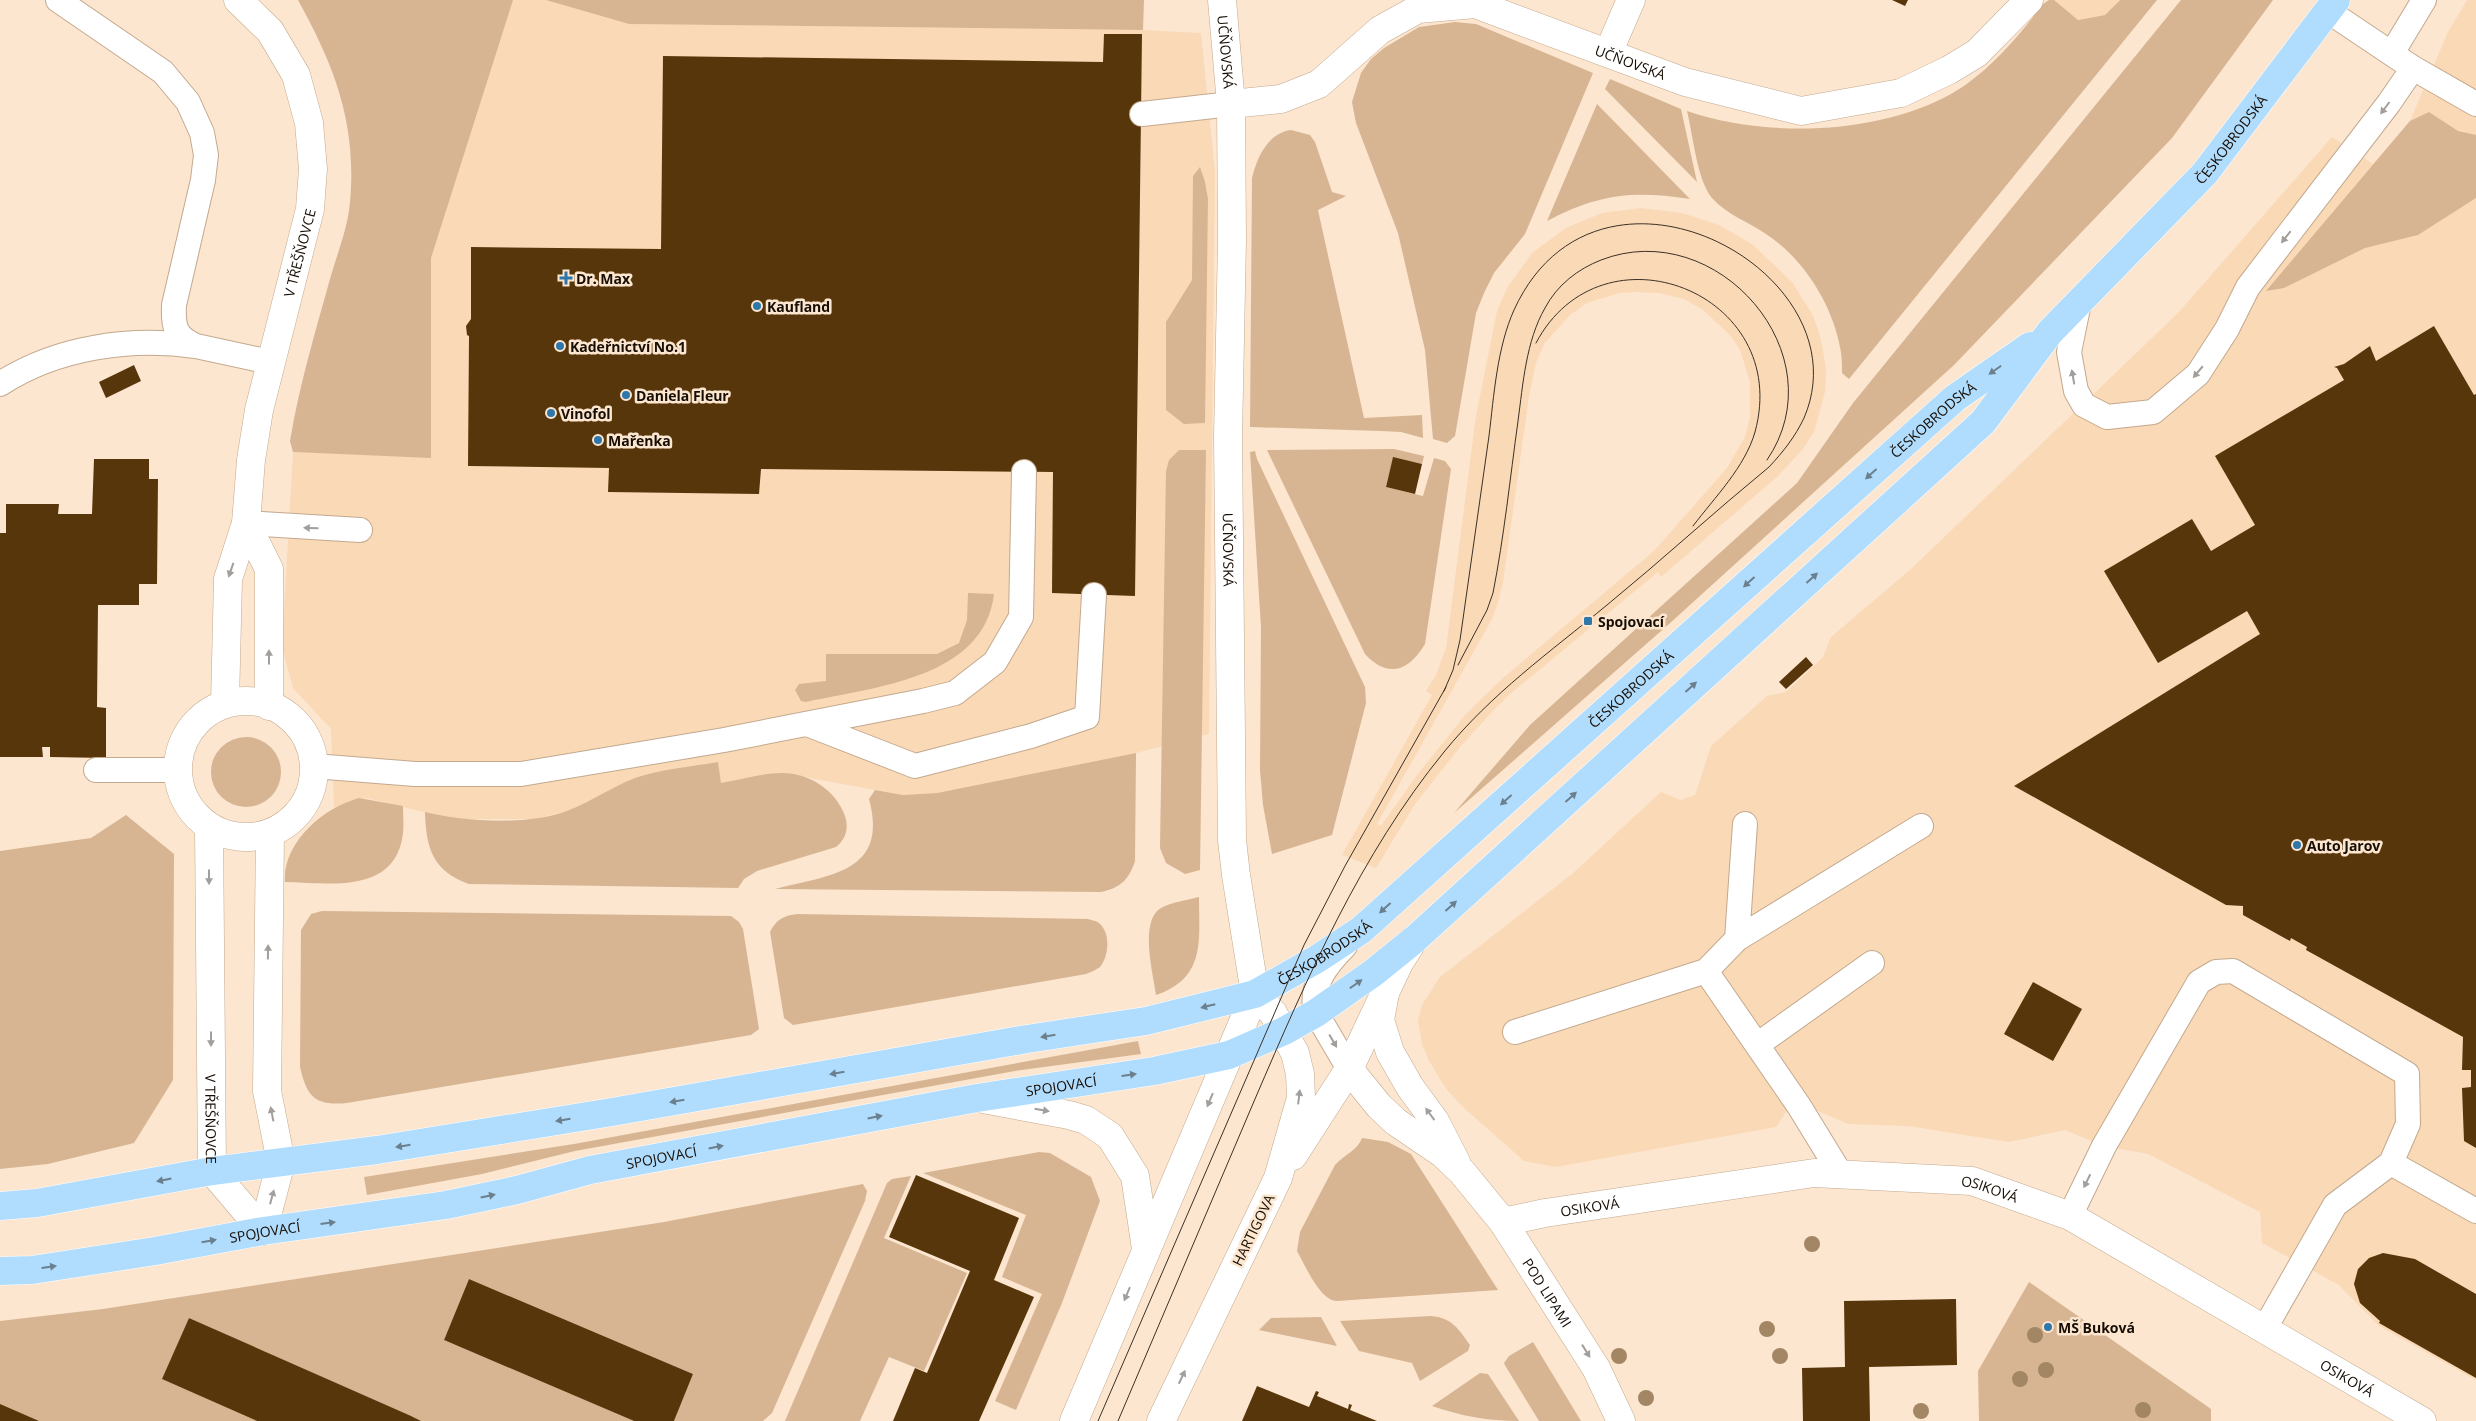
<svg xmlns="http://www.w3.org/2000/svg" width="2476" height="1421" font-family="'Open Sans',sans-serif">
	<rect width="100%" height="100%" fill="#fce6cf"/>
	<path fill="#fad9b7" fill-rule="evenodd" d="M503,0H561L629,24L1143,30L1201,33L1215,171L1209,734L1136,753L937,793L903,795L793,775L721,783L717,762L656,773L635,779L567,811L535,819H451L367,798L351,800L334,809L331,729L293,688L282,647L293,452L431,457V258Z
		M2053,0H2120L2105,15L2077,20Z
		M2467,0H2476V1380L2379,1326L2339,1285L2262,1243L2260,1212L2148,1154L2104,1146L2065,1130L2009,1142L1908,1126L1848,1124L1809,1107L1788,1109L1776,1127L1556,1167L1524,1161L1463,1107L1447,1090L1429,1061L1422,1044L1418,1021L1422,1005L1440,977L1572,874L1661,792L1680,800L1695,795L1711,746L1767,696L1786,692L1823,657L1831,637L1912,568L2178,313L2332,137L2373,164L2410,121L2448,32Z
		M1641,208L1682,213L1719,225L1752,244L1792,282L1812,314L1819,332L1823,350L1826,370L1825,392L1814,432L1803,449L1777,477L1661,577L1658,572L1510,694L1492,712L1460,747L1415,804L1376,868L1342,855L1432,695L1426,691L1436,675L1446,648L1476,416L1497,311L1507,288L1532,253L1566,228L1602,213ZM1635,292L1659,293L1684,299L1703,310L1731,336L1740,350L1750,382V418L1745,437L1727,468L1654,551L1503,678L1467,713L1417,775L1381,826L1377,824L1492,619L1498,602L1503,582L1529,396L1536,363L1544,344L1570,315L1587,303L1619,293Z"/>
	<path fill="#d7b592" d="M298,0H513L431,258V458L293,452L290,441C299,386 315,333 330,279C337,254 348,228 350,202C357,124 335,67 298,0Z
		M546,0H1144L1143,30L629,24Z
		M2049,0H2054L2078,20L2105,15L2120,0H2157L1849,379L1842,373C1842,365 1842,355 1840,347C1832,304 1803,258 1766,234C1749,222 1727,215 1712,198C1697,180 1693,135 1687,111C1766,138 1877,135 1951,94C1989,72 2017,38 2043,4Z
		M2181,0H2273L2172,138L1954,365L1669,624L1454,813L1530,725L1797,483L1853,403Z
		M1455,22L1476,24L1593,73L1525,234L1494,273L1484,293L1476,313L1455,436L1447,443L1433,439L1425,350L1398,233L1356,123L1352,102L1361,73L1371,59L1384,48L1419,27Z
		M1610,79L1681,109L1697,182L1605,89Z
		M1597,104L1690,199C1633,190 1598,194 1547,221Z
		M2429,112L2458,131L2476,135V198L2418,235L2365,248L2284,288L2266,291L2410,121Z
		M1291,130L1310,135L1315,142L1332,192L1346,196L1318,210L1364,418L1422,415L1423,438L1401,432L1381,431L1250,427L1252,178C1257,157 1268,133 1291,130Z
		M1200,167L1205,182L1208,199L1205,423L1184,424L1166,410V322L1192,280L1193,176Z
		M1394,449L1424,456L1422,464L1393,458L1386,487L1423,496L1434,458L1445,461L1451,469L1425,644C1409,671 1388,679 1365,654L1267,450Z
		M1179,450H1206L1200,870L1185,874L1166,863L1160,848L1166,471L1169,460Z
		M1255,451L1257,459L1365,687L1366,703L1332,835L1272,854L1263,805L1260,770L1261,627L1250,452Z
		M968,593L994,594C984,679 873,687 806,702L801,701L795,690L799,684L826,681V654H937L959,643L967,620Z
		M211 772a35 35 0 1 1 70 0a35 35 0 1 1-70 0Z
		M1136,753L1135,861C1129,880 1120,888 1101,892L775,889C829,875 889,873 869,799L875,790L903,795L937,793Z
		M718,762L721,783C741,780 762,773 782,773C809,773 836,790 845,816C849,828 846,839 836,847L757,871L744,879L738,888L469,884C433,871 426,849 425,812C464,822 531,826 569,810C592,801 612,787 635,778C661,769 690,767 718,762Z
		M359,798L403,806C403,814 404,824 403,833C396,895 329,883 285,882C282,843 324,807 359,798Z
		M126,815L174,854L173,1080L134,1143L48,1164L0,1169V851L91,838Z
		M1199,897C1199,941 1206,978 1156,995C1153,973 1139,921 1161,908C1171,902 1188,900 1199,897Z
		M322,911L731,916L739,922L743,929L759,1029L751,1035L347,1103C315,1106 307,1097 300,1067L301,930L311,914Z
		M797,914L1088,919C1091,920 1097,921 1099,923C1111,933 1109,956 1100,967C1096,970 1091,972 1086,974L793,1025L784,1018L770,932C777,919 783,916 797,914Z
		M1138,1041L1141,1054L1015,1071L575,1151L482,1174L367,1195L364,1177L574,1144Z
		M1362,1138L1388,1142L1411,1154L1498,1290L1337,1301C1320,1301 1305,1265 1297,1251L1300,1232L1335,1165C1345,1154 1357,1151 1362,1138Z
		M1039,1152L1050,1153L1091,1177L1100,1201L1062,1303L1016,1410L995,1401L1042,1294L1002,1277L1026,1215L923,1173Z
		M911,1176L884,1238L967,1273L924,1371L889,1357L860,1421H785L887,1183L892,1179Z
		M863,1184L867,1191L865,1201L772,1413L763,1421H674L693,1374L469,1279L444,1340L634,1421H421L189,1318L163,1379L257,1421H34L0,1406V1321L103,1309L664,1222Z
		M2029,1282L2211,1409V1421H1979L1978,1371Z
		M1431,1316C1452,1318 1458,1328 1470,1345L1468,1351L1420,1381L1412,1363L1359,1351L1340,1321Z
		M1321,1317L1337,1346L1259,1330L1271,1318Z
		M1533,1342L1581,1421H1539L1506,1367L1504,1363L1509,1356Z
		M1480,1373L1488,1374L1519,1421C1488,1421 1461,1416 1432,1406Z"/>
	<path fill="#57360b" d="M1892,0H1908L1905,6Z
		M1104,34H1142L1135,596L1052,593L1053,472L761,469L759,494L608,492L609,468L468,466L469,336L467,335L466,326L471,319V247L661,249L663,56L1103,62Z
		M2434,326L2474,395L2476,394V1148L2464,1141L2462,1088L2471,1087V1070H2462L2463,1037L2306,950L2307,947L2291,938L2290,941L2243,915V906L2226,905L2014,786L2260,634L2247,611L2158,663L2104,571L2192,519L2211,551L2255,525L2215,456L2344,380L2337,368L2334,367L2344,364L2370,346L2376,361Z
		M134,365L141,381L106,398L99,382Z
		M1393,457L1422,464L1415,494L1386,487Z
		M94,459H149V479H158L157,584H139V605H98L97,707L106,708V758L50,757V747H42L43,757H0V533H6V504H59L58,514H92Z
		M1806,657L1813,665L1786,689L1779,682Z
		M2033,982L2082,1009L2053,1061L2004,1034Z
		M916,1175L1019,1218L994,1280L1034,1297L979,1421H893L915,1368L927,1373L970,1271L889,1237Z
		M2383,1253L2415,1259L2476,1294V1378L2379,1323L2380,1321L2360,1303L2354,1284L2358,1269L2369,1258Z
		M469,1279L693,1374L674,1421H634L444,1340Z
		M1956,1299L1957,1365L1869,1367L1870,1421H1803L1802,1368L1845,1367L1844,1301Z
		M189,1318L411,1416L421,1421H257L162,1379Z
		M1257,1386L1309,1407L1316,1391L1319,1392L1317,1396L1348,1409L1349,1404L1352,1405L1350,1410L1377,1421H1242Z
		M0,1404L39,1421H0Z"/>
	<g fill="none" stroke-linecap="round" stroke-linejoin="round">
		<g stroke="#c3a98e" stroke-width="26">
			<path id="lane" d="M58,0L163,72L188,102L202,133L206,155L203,180L174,305C173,327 175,337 196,346L270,362
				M2328,11L2413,68L2476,104
				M2392,53L2424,0
				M1142,114L1231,104
				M2079,303L2069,352L2076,391L2084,405L2107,417L2153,412L2198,374L2227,329L2248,287L2389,103L2413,68
				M0,384C57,347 130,337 196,346
				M246,523L360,530
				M807,724L915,766L1031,736L1087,717L1094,595
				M314,766L415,774H521L724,740L923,701L955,693L995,662L1021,617L1024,472
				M96,770H177
				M1737,939L1745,824
				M1345,946C1327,964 1309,986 1316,1013L1349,1069
				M1515,1032L1706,971
				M1757,1045L1872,963
				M2391,1163L2476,1211
				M1840,1173L1799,1106L1706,971L1737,939L1921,826
				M2070,1216L2104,1146L2199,982L2216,972L2233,971L2407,1074L2408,1124L2391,1163L2335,1205L2265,1328"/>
		</g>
		<g stroke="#c3a98e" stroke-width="29">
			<g id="street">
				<path id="s1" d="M1222,0L1231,104L1232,240L1228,437L1232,840L1236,875L1255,994"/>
				<path d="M1608,53L1631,0"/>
				<path id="s2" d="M1231,104L1281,99L1319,84L1380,30L1418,9L1475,4L1685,82L1801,111L1901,93L1949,70L1977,53L2029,0"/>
				<path d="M246,523L269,569V706"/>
				<circle cx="246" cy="769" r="68"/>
				<path id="s3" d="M225,703L228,579L246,523L251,460L259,410L310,209L313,169L309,123L296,75L270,31L238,0"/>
				<path id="s4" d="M209,828L212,1171L263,1231"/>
				<path d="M1385,993L1380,1020L1390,1052L1410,1087L1435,1121L1456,1162"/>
				<path id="s5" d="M1349,1069L1379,1106L1396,1122L1443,1154L1462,1172L1503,1222L1596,1368L1621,1421"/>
				<path id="s6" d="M1503,1222L1545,1213L1814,1173L1972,1181L2070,1216L2422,1421"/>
				<path d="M263,1231L281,1162L267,1091L270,834"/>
			</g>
		</g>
		<g stroke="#c3a98e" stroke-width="29">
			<path id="secondary" d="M983,1099L1069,1115L1086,1120L1110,1136L1135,1176L1146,1249
				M1293,1156L1349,1069L1399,963L1413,941
				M1074,1421L1255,994L1273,1013L1295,1053L1300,1074L1301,1098L1278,1178L1161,1421"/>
		</g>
		<g stroke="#fff" stroke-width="29">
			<g id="primary">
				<path id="s7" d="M0,1206L37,1203L212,1171L377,1150L612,1112L1027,1039L1146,1021L1255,994L1317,959L1361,930L1955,398L2030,346"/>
				<path id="s8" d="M0,1271L32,1270L155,1251L263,1231L446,1205L517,1190L590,1170L977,1098L1154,1071L1229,1055L1284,1031L1316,1013L1373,973L1415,939L1983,422L2050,332L2205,173L2336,0"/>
			</g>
		</g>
		<use href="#lane" stroke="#fff" stroke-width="24"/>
		<use href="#street" stroke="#fff" stroke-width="28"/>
		<use href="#secondary" stroke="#fff" stroke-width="28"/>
		<use href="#primary" stroke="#b0dcfd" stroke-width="28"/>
		<path stroke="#3c3125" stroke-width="1" d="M1536,343C1602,218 1793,293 1755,432C1745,467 1715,497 1693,526
			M1458,665L1487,610L1493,593C1504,537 1510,479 1518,421C1523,384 1526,341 1545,308C1557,285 1578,269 1601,260C1717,215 1839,355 1767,460
			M1098,1421L1304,945L1345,866L1446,687
			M1118,1421C1164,1314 1209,1206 1255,1099C1307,978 1360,855 1444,752C1491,694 1550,652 1607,605C1662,560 1714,512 1769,467C1783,452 1795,437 1804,418C1867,272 1598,126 1514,310C1497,348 1494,395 1489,436C1479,504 1470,572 1460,640L1453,670L1444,691"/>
	</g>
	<g fill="#a38765">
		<circle cx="1812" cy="1244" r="8"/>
		<circle cx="1767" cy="1329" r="8"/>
		<circle cx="2035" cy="1335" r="8"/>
		<circle cx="1619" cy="1356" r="8"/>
		<circle cx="1780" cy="1356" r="8"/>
		<circle cx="2046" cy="1370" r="8"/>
		<circle cx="2020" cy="1379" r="8"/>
		<circle cx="1646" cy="1398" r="8"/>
		<circle cx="2143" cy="1410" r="8"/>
		<circle cx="1921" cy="1411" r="8"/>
	</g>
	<defs><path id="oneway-solid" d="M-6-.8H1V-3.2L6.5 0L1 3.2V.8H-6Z" transform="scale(1.25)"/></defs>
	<g fill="#a29e9b">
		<use href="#oneway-solid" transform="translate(2385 108) rotate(127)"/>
		<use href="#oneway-solid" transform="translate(2286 237) rotate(128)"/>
		<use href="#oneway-solid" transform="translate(2198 372) rotate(130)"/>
		<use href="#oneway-solid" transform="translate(2073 377) rotate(-100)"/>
		<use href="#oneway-solid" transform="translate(311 528) rotate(-178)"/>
		<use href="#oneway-solid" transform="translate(231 570) rotate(109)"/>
		<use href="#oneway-solid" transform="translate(269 657) rotate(-90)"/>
		<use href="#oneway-solid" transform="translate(209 877) rotate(90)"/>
		<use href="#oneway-solid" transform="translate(268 952) rotate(-89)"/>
		<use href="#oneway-solid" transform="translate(211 1039) rotate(90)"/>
		<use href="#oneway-solid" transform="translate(1333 1041) rotate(60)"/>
		<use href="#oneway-solid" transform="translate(1299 1097) rotate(-83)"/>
		<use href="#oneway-solid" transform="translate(1210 1100) rotate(113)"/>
		<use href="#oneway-solid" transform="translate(1042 1110) rotate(10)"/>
		<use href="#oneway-solid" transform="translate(272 1114) rotate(-101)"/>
		<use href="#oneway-solid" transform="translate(1430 1114) rotate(-126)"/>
		<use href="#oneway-solid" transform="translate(2087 1181) rotate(116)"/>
		<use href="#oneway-solid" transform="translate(272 1197) rotate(-75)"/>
		<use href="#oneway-solid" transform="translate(1127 1294) rotate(113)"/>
		<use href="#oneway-solid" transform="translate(1586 1351) rotate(58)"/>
		<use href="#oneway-solid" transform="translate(1182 1377) rotate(-65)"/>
	</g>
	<g fill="#6b7f8d">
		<use href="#oneway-solid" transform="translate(1995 370) rotate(145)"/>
		<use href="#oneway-solid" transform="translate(1871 474) rotate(138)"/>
		<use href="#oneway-solid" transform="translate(1812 578) rotate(-42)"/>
		<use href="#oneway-solid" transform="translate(1749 582) rotate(138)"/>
		<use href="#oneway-solid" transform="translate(1691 687) rotate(-42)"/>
		<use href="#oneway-solid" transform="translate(1571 797) rotate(-42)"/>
		<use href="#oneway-solid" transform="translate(1506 800) rotate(138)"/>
		<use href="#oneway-solid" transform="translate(1451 906) rotate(-42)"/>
		<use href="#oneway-solid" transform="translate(1385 908) rotate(138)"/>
		<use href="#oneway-solid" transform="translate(1356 984) rotate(-35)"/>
		<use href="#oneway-solid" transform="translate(1208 1006) rotate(166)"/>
		<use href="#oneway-solid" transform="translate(1048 1036) rotate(171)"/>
		<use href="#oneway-solid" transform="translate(837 1073) rotate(170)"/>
		<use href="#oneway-solid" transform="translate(1129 1075) rotate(-8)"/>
		<use href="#oneway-solid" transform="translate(677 1101) rotate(170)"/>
		<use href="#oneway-solid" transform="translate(875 1117) rotate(-11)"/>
		<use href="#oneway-solid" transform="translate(563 1120) rotate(171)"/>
		<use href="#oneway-solid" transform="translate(403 1146) rotate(171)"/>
		<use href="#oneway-solid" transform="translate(716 1147) rotate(-11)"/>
		<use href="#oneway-solid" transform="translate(164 1180) rotate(169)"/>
		<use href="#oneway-solid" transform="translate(488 1196) rotate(-12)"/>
		<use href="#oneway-solid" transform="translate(328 1223) rotate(-7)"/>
		<use href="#oneway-solid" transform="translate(209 1241) rotate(-10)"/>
		<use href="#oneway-solid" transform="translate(49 1267) rotate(-8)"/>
	</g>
	<g fill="#2d77aa" stroke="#fce6cf" stroke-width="2">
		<path d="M563.5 270.5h5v5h5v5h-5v5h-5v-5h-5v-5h5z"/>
		<circle cx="757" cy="306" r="5"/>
		<circle cx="560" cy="346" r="5"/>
		<circle cx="626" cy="395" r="5"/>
		<circle cx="551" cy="413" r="5"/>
		<circle cx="598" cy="440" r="5"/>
		<rect x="1583" y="616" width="10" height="10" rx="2.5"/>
		<circle cx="2297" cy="845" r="5"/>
		<circle cx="2048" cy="1327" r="5"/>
	</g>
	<g text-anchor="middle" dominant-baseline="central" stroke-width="5" stroke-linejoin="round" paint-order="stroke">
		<g font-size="14" fill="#160d04" stroke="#fce6cf">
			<text stroke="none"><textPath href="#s1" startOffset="52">UČŇOVSKÁ</textPath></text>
			<text stroke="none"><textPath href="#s2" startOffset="439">UČŇOVSKÁ</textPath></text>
			<text stroke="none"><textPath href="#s8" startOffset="2614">ČESKOBRODSKÁ</textPath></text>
			<text stroke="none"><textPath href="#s3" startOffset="459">V TŘEŠŇOVCE</textPath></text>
			<text stroke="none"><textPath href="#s7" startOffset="2164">ČESKOBRODSKÁ</textPath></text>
			<text stroke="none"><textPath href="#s1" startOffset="550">UČŇOVSKÁ</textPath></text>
			<text stroke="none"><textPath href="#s7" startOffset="1759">ČESKOBRODSKÁ</textPath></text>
			<text stroke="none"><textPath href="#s7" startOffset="1354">ČESKOBRODSKÁ</textPath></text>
			<text stroke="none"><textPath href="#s8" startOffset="1078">SPOJOVACÍ</textPath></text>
			<text stroke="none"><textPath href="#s4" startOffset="291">V TŘEŠŇOVCE</textPath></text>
			<text stroke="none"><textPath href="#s8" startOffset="672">SPOJOVACÍ</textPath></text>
			<text stroke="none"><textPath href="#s6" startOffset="492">OSIKOVÁ</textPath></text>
			<text stroke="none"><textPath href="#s6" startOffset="88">OSIKOVÁ</textPath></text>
			<text transform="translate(1253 1230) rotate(-64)">HARTIGOVA</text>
			<text stroke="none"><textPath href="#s8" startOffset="268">SPOJOVACÍ</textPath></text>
			<text stroke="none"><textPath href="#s5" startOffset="302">POD LIPAMI</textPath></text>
			<text stroke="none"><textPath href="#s6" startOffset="898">OSIKOVÁ</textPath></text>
		</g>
		<g font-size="14" font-weight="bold" fill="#160d04" stroke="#fce6cf" text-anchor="start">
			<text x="576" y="278">Dr. Max</text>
			<text x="767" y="306">Kaufland</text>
			<text x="570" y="346">Kadeřnictví No.1</text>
			<text x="636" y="395">Daniela Fleur</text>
			<text x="561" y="413">Vinofol</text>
			<text x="608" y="440">Mařenka</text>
			<text x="1598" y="621">Spojovací</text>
			<text x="2307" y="845">Auto Jarov</text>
			<text x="2058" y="1327">MŠ Buková</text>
		</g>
	</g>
</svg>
